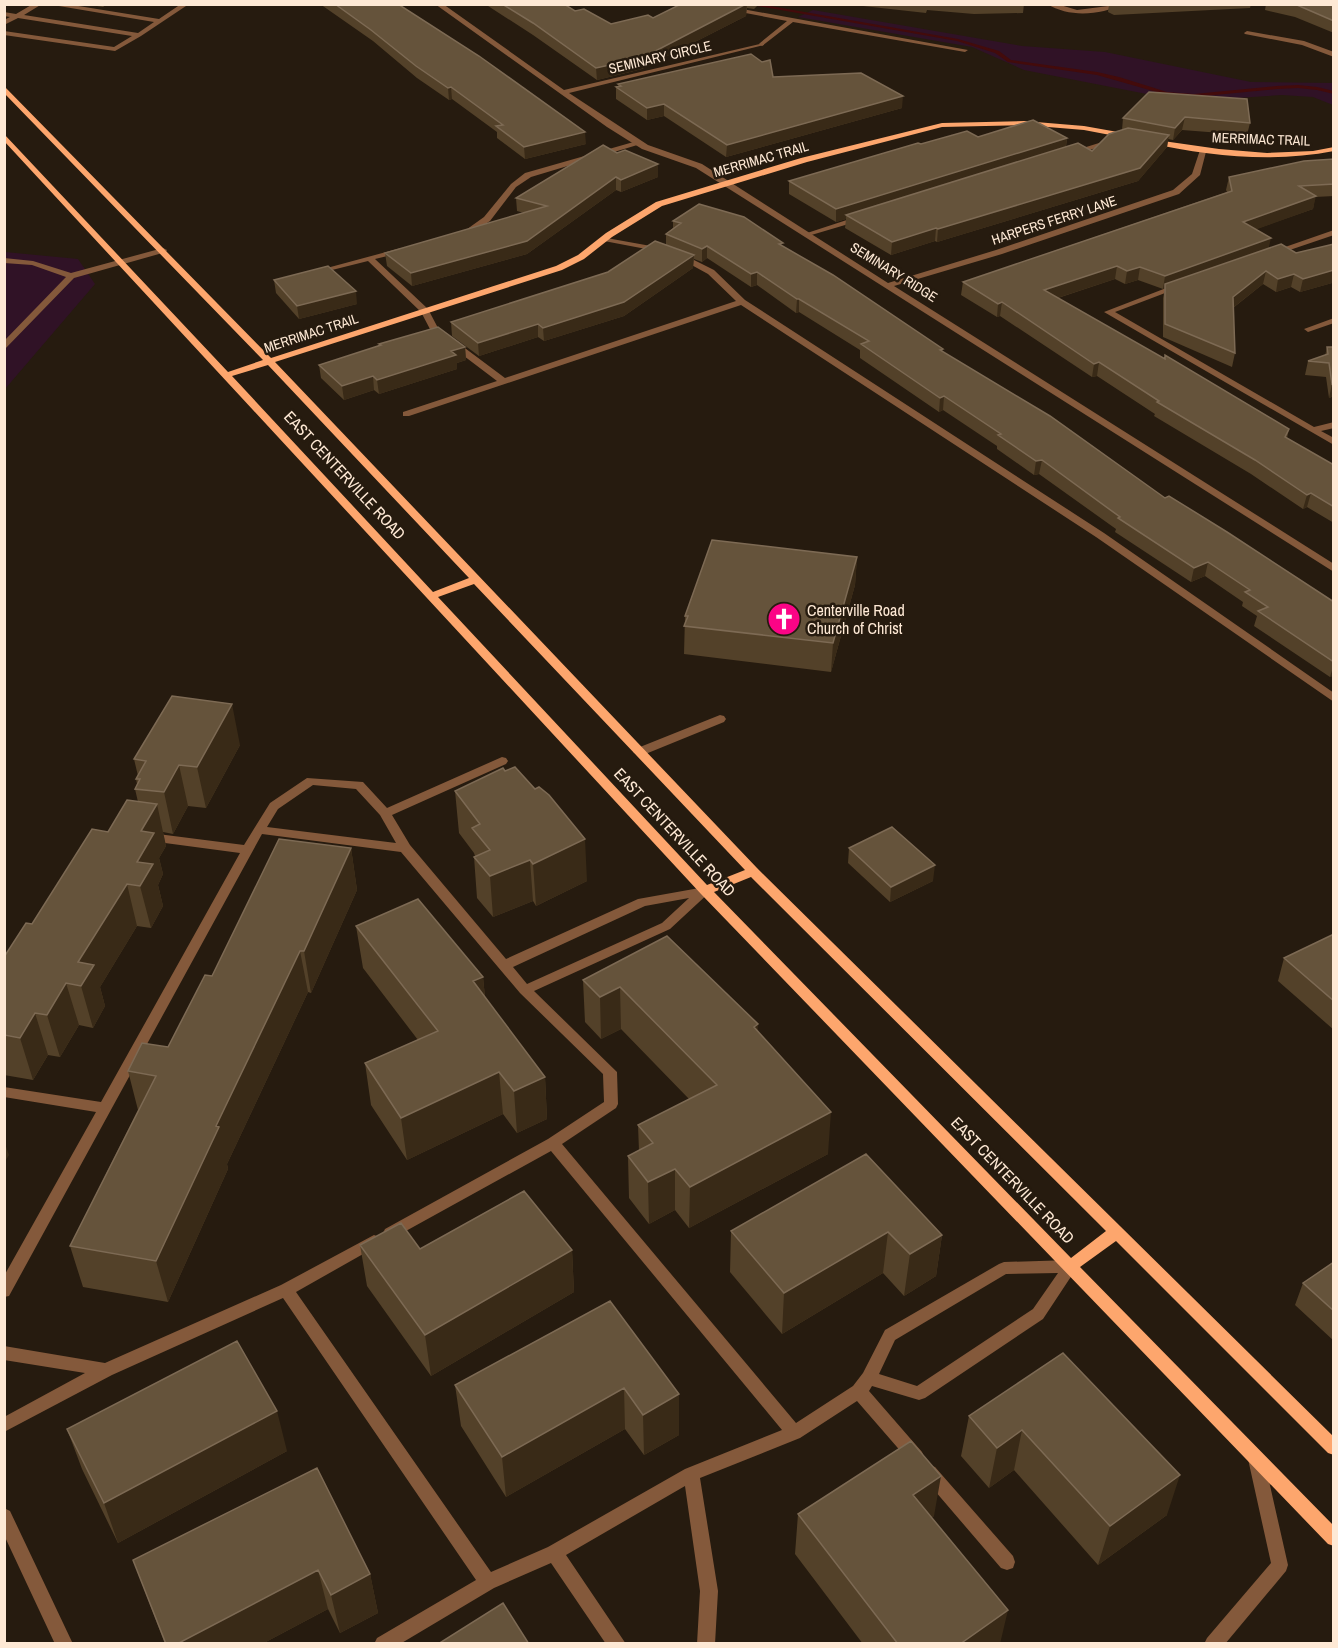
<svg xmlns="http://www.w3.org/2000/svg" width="1338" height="1648" font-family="'Archivo Narrow',sans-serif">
	<rect width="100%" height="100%" fill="#261b0f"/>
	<path fill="#301226" d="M813,10L1022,46L1105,52L1251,82L1333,83V105L1313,97L1282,95L1189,101L1162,97L1024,70L972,47L798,17Z
		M5,252L78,259L95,284L5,389Z"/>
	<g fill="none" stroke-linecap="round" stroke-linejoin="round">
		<path fill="#430b0b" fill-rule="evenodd" d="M746,4H759L958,39L999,51L1011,60L1097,72L1119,77L1167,92L1194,94L1277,86L1298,85L1317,87L1334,91V94L1317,90L1298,88L1277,89L1194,97L1167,95L1097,75L1008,62L995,53L957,41Z"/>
		<path fill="#84593b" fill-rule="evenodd" d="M33,4H42L24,15L138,33L154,22L47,4H66L159,19L181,4H189L141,36L115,51L4,35V31L114,47L132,36L18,18L4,25V20L10,17L4,16V12L16,14Z
			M698,4H715L968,50L965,52L793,22L762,46L759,44L760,43L787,21Z
			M1047,4H1057L1077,10L1124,4C1100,15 1070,18 1047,4Z
			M1112,139H1115V143L1074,154L1070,152Z
			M637,141L644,143L531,177L516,187L490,221L470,234L463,232L484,217L511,184L525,173Z
			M859,216L863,218L862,220L808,236L804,234Z
			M1334,230V235L1275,255L1268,253Z
			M601,237L662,248L666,250L662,252L604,241H601Z
			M163,248L167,250L166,252L74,278L4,350V341L66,277L32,265L4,263V258L33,261L71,273Z
			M401,248L405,250L404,252L375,259L428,309L438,328L505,378L736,301L708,274L677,257L684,255L714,270L745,300L1104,533L1334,693V702L1096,537L741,305L409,416H403V412L497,381L431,331L421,312L368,261L316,274L312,272Z
			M1174,285L1181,287L1115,312L1314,427L1334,422V428L1321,431L1334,438V445L1104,312Z
			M720,715L724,716L726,719L724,722L643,755L639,756L633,752L635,749Z
			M502,757L506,758L508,761L506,764L392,815L410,845L506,959L638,899L705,887L711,891L670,929L534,991L617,1072L618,1104L616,1108L562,1144L796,1423L853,1386L863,1373L885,1330L999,1264L1004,1262L1071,1260L1076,1262L1078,1266L1043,1319L925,1398L919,1400L872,1386L869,1391L922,1452L924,1457L922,1462L916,1464L910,1462L857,1401L800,1438L700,1478L718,1591L715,1644H697L700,1591L685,1486L566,1555L626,1644H606L551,1563L494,1588L400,1644H374L377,1638L476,1580L283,1298L112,1375L4,1432V1417L85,1373L4,1360V1346L105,1363L281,1285L374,1235L379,1237L381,1241L379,1245L296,1292L491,1572L548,1547L685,1469L782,1430L551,1151L395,1237L390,1239L385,1237L383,1233L385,1229L548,1139L604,1102L603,1074L520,993L401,852L262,834L9,1296L4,1297V1276L96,1112L4,1097V1087L101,1102L240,853L150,841L146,840L144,837L146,834L150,833L244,845L270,803L307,778L363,782L387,808ZM313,785L356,789L380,815L396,843L267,827L278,809ZM689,898L662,923L527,984L513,967L645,906ZM1058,1273L1033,1309L917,1386L879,1374L895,1340L1006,1274Z
			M1256,1452L1262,1454L1264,1459L1288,1565L1286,1571L1225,1644H1204L1207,1638L1271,1563L1248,1459L1250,1454Z
			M929,1465L935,1467L1013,1556L1015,1562L1013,1568L1007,1570L1001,1568L923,1477L921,1472L923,1467Z
			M4,1508L10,1511L73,1644H55L4,1535Z"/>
		<path fill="#84593b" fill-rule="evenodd" d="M435,4H443L564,90L764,43V45L569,93L648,145L702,164L888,283L996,250L1173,190L1192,174L1200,150L1207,148L1200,175L1179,194L1002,254L894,286L1334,564V572L696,168L642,149L607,127Z
			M1247,31L1304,41L1334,52V57L1302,45L1245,34L1244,33Z
			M1334,318V323L1308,332L1304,329Z"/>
		<path fill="#fda66d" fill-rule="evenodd" d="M4,86L271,358L556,266L578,255L606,233L656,202L801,158L942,123L1024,121L1084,126L1129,134V138H1126L1084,130L1024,125L942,127L807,162L662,206L612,237L584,259L562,270L275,362L757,868L1334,1437V1455L1328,1453L1116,1241L1080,1267L1334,1526V1546L1328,1544L701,894L4,141V134L228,372L263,360L4,93ZM268,365L469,578L433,592L232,376ZM474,584L745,870L707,885L438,597ZM751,877L1106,1231L1071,1258L714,892Z
			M1149,139L1219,149L1267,153L1313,151L1334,147V151C1273,163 1209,156 1149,143Z"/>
	</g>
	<path fill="#534129" d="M85,4H107L103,7Z
		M320,4H398L586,144L525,159L497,138V132L452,99L449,100L417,78L373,41Z
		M485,4H564L575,11L611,24L653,18L681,4H759L754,9L747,8L746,16L642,69L597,80L533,35Z
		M845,4H1024L1023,13L974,14L927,10L926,13Z
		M1109,4H1251L1250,8L1114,15L1108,12Z
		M1266,4H1334V33L1295,17L1265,10Z
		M773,77L902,108L726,157L664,116L647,120L616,99V87H618V84Z
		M1149,92L1250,123L1247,135L1182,130L1173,140L1168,139L1167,147L1138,181L937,242L935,241L891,255L845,228L846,219L836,222L789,194V181L921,144L978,137L1067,138L1066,147L1092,151L1122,130L1123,118Z
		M603,145L658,177L621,192L616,190L527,254L412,286L387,266L385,253L524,213L517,211L516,198Z
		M1334,159V196L1315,197L1313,209L1256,229L1269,248L1296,253L1334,244V284L1332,283L1300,292L1291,287L1276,292L1263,284L1233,308L1235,353L1232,367L1163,337V298L1165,288L1163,289L1138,280L1125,284L1115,279L1058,298L1165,359V355L1289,429L1287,438L1334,465V523L1307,507L1303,509L1251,474L1154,416L1155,414L1097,376L1092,377L1000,316L997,317L961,295L963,282L1227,192L1226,190L1229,177Z
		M673,221L783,246L943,349L942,352L1165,498L1334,602V675L1330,677L1254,626L1257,616L1242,606L1243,602L1205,576L1191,582L1115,532L1116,529L1039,474L1034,475L997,449V446L943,410L939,412L860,358V350L799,312L796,313L757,285L751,287L707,258L702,262L694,259L693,268L624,316L544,341L538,337L479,356L452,336L451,322L608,272L666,245V234L673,228Z
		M274,280L357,304L299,319L276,293Z
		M379,344L465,347L466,360L457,363V369L379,394L374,390L344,400L321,378L319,365L379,346Z
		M1327,347L1334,396L1329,398L1326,377L1305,375L1308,361L1325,356Z
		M857,557L855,585L831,672L684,654L685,616Z
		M240,745L206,808L188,806L173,834L163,832L166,846L159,858L163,874L158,885L163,906L151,928L137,926L100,987L105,1006L93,1028L79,1025L60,1057L48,1055L33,1080L4,1075V957L108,832L138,802L135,789L137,784L136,779L138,776L134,759Z
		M455,791L587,881L536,906L533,901L493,917L477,898L474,857L475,856L474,853L459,833Z
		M351,848L357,890L311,993L308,992L227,1164L228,1169L168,1302L83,1287L70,1246L138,1110L128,1071L168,1047L212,976Z
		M849,848L933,881L890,902L848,863Z
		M356,926L483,977L485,997L545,1077L547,1119L517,1133L503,1114L407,1160L371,1105L365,1063L418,1040L363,968Z
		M1334,934V1030L1278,981L1284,958Z
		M667,936L758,1032L828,1154L689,1228L675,1210L649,1224L629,1198L628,1156L639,1151L638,1125L689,1099L621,1029L601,1039L585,1022L583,980Z
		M866,1154L942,1235L936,1276L904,1296L883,1273L782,1334L730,1272L731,1231Z
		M360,1245L420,1249L572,1250L574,1292L431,1376L367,1286Z
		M1334,1262V1341L1295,1305L1303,1283Z
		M610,1301L679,1394V1435L644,1455L625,1429L506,1497L461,1426L455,1385Z
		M1063,1353L1167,1515L1098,1565L1014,1470L989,1488L961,1456L969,1416Z
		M67,1429L287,1451L118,1543L82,1469Z
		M798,1514L934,1516L931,1518L1000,1644H863L795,1554Z
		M133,1560L370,1574L378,1613L340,1633L328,1609L262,1644H165Z"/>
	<path fill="#392a17" d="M747,4L746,16L642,69L597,80L596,68Z
		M451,87L452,99L449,100L448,88Z
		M903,96L902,108L726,157L727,145Z
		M664,104V116L647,120V108Z
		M1185,117L1182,130L1173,140L1175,128Z
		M585,132L586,144L525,159L524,147Z
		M1169,135L1167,147L1138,181L937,242L938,229Z
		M1067,138L1065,150L846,215V219L836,222V209Z
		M658,164V177L621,192V180Z
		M616,177V190L527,254L412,286L411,273Z
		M1316,196L1313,209L1241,235L1243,222Z
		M936,228L935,241L891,255L892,242Z
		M1271,238L1268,251L1165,284V288L1163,289L1165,276Z
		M707,246V258L702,262V249Z
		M694,255L693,268L624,316L544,341L543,328Z
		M1117,266L1115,279L1042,303L1044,290Z
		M1140,267L1138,280L1125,284L1127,271Z
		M1334,270L1332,283L1300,292L1303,279Z
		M1266,271L1263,284L1230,310L1233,297Z
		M757,272V285L751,287V274Z
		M1294,274L1291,287L1276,292L1278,279Z
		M356,291L357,304L299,319L297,306Z
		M797,299H799V312L796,313Z
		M1002,302L1000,316L997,317L998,304Z
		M538,324V337L479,356L478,343Z
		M465,347L466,360L457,363V369L379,394L377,380L451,351Z
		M1099,362L1097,376L1092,377L1094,364Z
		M373,376L374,390L344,400L342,386Z
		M1334,383V396L1329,398L1332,384Z
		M944,396L943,410L939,412L940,398Z
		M1042,460L1039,474L1034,475L1036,461Z
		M1311,493L1307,507L1303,509L1307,495Z
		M857,557L855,585L831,672L833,643Z
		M1208,562L1205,576L1191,582L1194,568Z
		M1334,664V675L1330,677Z
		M232,704L240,745L206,808L197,767Z
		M179,765L188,806L173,834L164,792Z
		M157,804L166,846L159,858L163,874L158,885L163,906L151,928L140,886L137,862L141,831Z
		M585,839L587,881L536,906L533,864Z
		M351,848L357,890L311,993L304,951Z
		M530,860L533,901L493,917L490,876Z
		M935,865L933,881L890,902L891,887Z
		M127,884L137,926L100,987L105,1006L93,1028L81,986L78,962Z
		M300,951L308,992L227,1164L228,1169L168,1302L156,1261L216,1126Z
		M483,977L487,1019L473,981Z
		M66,983L79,1025L60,1057L47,1015Z
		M620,987L621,1029L601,1039L600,997Z
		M35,1013L48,1055L33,1080L20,1038Z
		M758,1024L757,1066L754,1027Z
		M499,1072L503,1114L407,1160L401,1118Z
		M545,1077L547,1119L517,1133L514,1091Z
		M831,1112L828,1154L689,1228L690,1187Z
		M4,1141L9,1155L4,1163Z
		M675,1169V1210L649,1224L648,1182Z
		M888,1232L883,1273L782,1334L784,1293Z
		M942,1235L936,1276L904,1296L910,1254Z
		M572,1250L574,1292L431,1376L425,1335Z
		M624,1388L625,1429L506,1497L502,1457Z
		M679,1394V1435L644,1455L643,1415Z
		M277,1411L287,1451L118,1543L104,1503Z
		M1022,1430L1014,1470L989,1488L997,1448Z
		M1180,1475L1167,1515L1098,1565L1110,1526Z
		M941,1476L934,1516L906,1534L913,1495Z
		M318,1570L328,1609L262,1644H177Z
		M370,1574L378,1613L340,1633L331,1595Z
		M1008,1610L1000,1644H960Z"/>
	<path fill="#65533b" stroke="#7d6a54" stroke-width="1.5" d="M335,4H398L479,56L585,132L524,147L496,126L503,125L451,87L448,88L416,66L371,30Z
		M502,4H564L575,11L584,9L611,24L648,15L653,18L681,4H746L642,58L596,68L533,23Z
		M1293,4H1334V21L1297,5Z
		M751,54L762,62L770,60L773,77L861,73L903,96L727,145L664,104L647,108L616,87L621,86L618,84Z
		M1149,92L1247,99L1250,123L1185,117L1175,128L1123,118Z
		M1033,120L1067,138L836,209L789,181L918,143L921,144L967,131L978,137Z
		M1128,128L1169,135L1140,168L938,229L936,228L892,242L846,215L1078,143L1092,151L1109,134Z
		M603,145L617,153L625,150L658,164L621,180L616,177L527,241L411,273L385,253L547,206L516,198Z
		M1334,159V184L1299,186L1316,196L1243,222L1271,238L1165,276L1140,267L1127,271L1117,266L1044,290L1165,359V355L1289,429L1285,437L1334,465V507L1311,493L1307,495L1255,460L1157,402L1159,401L1099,362L1094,364L1002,302L998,304L963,282L1232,191L1229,177L1304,161Z
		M699,204L744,217L783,243L779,244L833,275L943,349L940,350L1050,416L1165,498L1169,496L1227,532L1334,602V662L1258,611L1268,607L1245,592L1250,590L1208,562L1194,568L1118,518L1120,517L1042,460L1036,461L998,435L1001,434L944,396L940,398L861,344L869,341L799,299H797L757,272L751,274L707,246L702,249L666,234L681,223L673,221Z
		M655,241L694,255L624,302L543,328L538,324L478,343L451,322L608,272Z
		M1281,244L1296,253L1334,244V270L1303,279L1294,274L1278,279L1266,271L1233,297L1235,353L1165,324V284Z
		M328,266L356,291L297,306L274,280Z
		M438,327L465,347L451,351L456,355L377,380L373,376L342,386L319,365L381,345L379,344Z
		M1327,347H1334V383L1332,384L1329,363L1308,361L1328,354Z
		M712,540L857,557L833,643L684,626L688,616H685Z
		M172,696L232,704L197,767L179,765L164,792L135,789L140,779H136L146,761L134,759Z
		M515,767L535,789L539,787L549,795L585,839L533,864L530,860L490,876L474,857L490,850L472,828L480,824L455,791L503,768L505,771Z
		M127,800L157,804L141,831L154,833L137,862L153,864L140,886L127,884L78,962L94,965L81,986L66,983L47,1015L35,1013L20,1038L4,1035V957L26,923L32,924L92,829L108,832Z
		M892,827L935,865L891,887L849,848Z
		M279,839L351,848L304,951H300L216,1126L219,1127L156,1261L70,1246L156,1076L128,1071L142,1043L168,1047L205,975L212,976Z
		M418,899L483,977L473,981L545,1077L514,1091L499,1072L401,1118L365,1063L438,1031L356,926Z
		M1334,934V1001L1284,958Z
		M667,936L758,1024L754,1027L831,1112L690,1187L675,1169L648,1182L628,1156L653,1143L638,1125L717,1085L620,987L600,997L583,980Z
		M866,1154L942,1235L910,1254L888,1232L784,1293L731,1231Z
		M524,1191L572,1250L425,1335L360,1245L401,1223L420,1249Z
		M1334,1262V1311L1303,1283Z
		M610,1301L679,1394L643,1415L624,1388L502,1457L455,1385Z
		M237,1341L277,1411L104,1503L67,1429Z
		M1063,1353L1180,1475L1110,1526L1022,1430L997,1448L969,1416Z
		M911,1441L941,1476L913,1495L1008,1610L960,1644H898L798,1514Z
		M317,1468L370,1574L331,1595L318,1570L177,1644H166L133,1560Z
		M503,1603L529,1644H438Z"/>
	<defs>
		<g id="church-disc" transform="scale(1.725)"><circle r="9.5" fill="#fb0486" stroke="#261b0f"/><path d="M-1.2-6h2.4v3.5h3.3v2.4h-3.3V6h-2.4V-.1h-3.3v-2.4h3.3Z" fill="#fff"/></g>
	</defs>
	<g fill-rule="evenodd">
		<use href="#church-disc" x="784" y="619"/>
	</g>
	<g text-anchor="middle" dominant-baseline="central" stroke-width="5" stroke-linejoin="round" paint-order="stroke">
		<g font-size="14" fill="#fee9d5" stroke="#261b0f">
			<text transform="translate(660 57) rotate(-13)">SEMINARY CIRCLE</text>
			<text transform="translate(1261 139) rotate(2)">MERRIMAC TRAIL</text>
			<text transform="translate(761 159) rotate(-16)">MERRIMAC TRAIL</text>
			<text transform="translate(1054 220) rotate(-18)">HARPERS FERRY LANE</text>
			<text transform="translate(894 272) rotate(32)">SEMINARY RIDGE</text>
			<text transform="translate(311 333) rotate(-18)">MERRIMAC TRAIL</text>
		</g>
		<g font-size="16" fill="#fee9d5" stroke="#261b0f">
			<text transform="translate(345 475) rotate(47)">EAST CENTERVILLE ROAD</text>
			<text transform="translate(675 832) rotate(47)">EAST CENTERVILLE ROAD</text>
			<text transform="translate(1013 1180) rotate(46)">EAST CENTERVILLE ROAD</text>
		</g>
		<g font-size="16" fill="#fee9d5" stroke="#261b0f" text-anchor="start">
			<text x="807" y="610">Centerville Road<tspan x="807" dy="18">Church of Christ</tspan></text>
		</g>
	</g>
	<rect width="1338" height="1648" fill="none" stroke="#fee9d5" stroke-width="12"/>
</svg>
